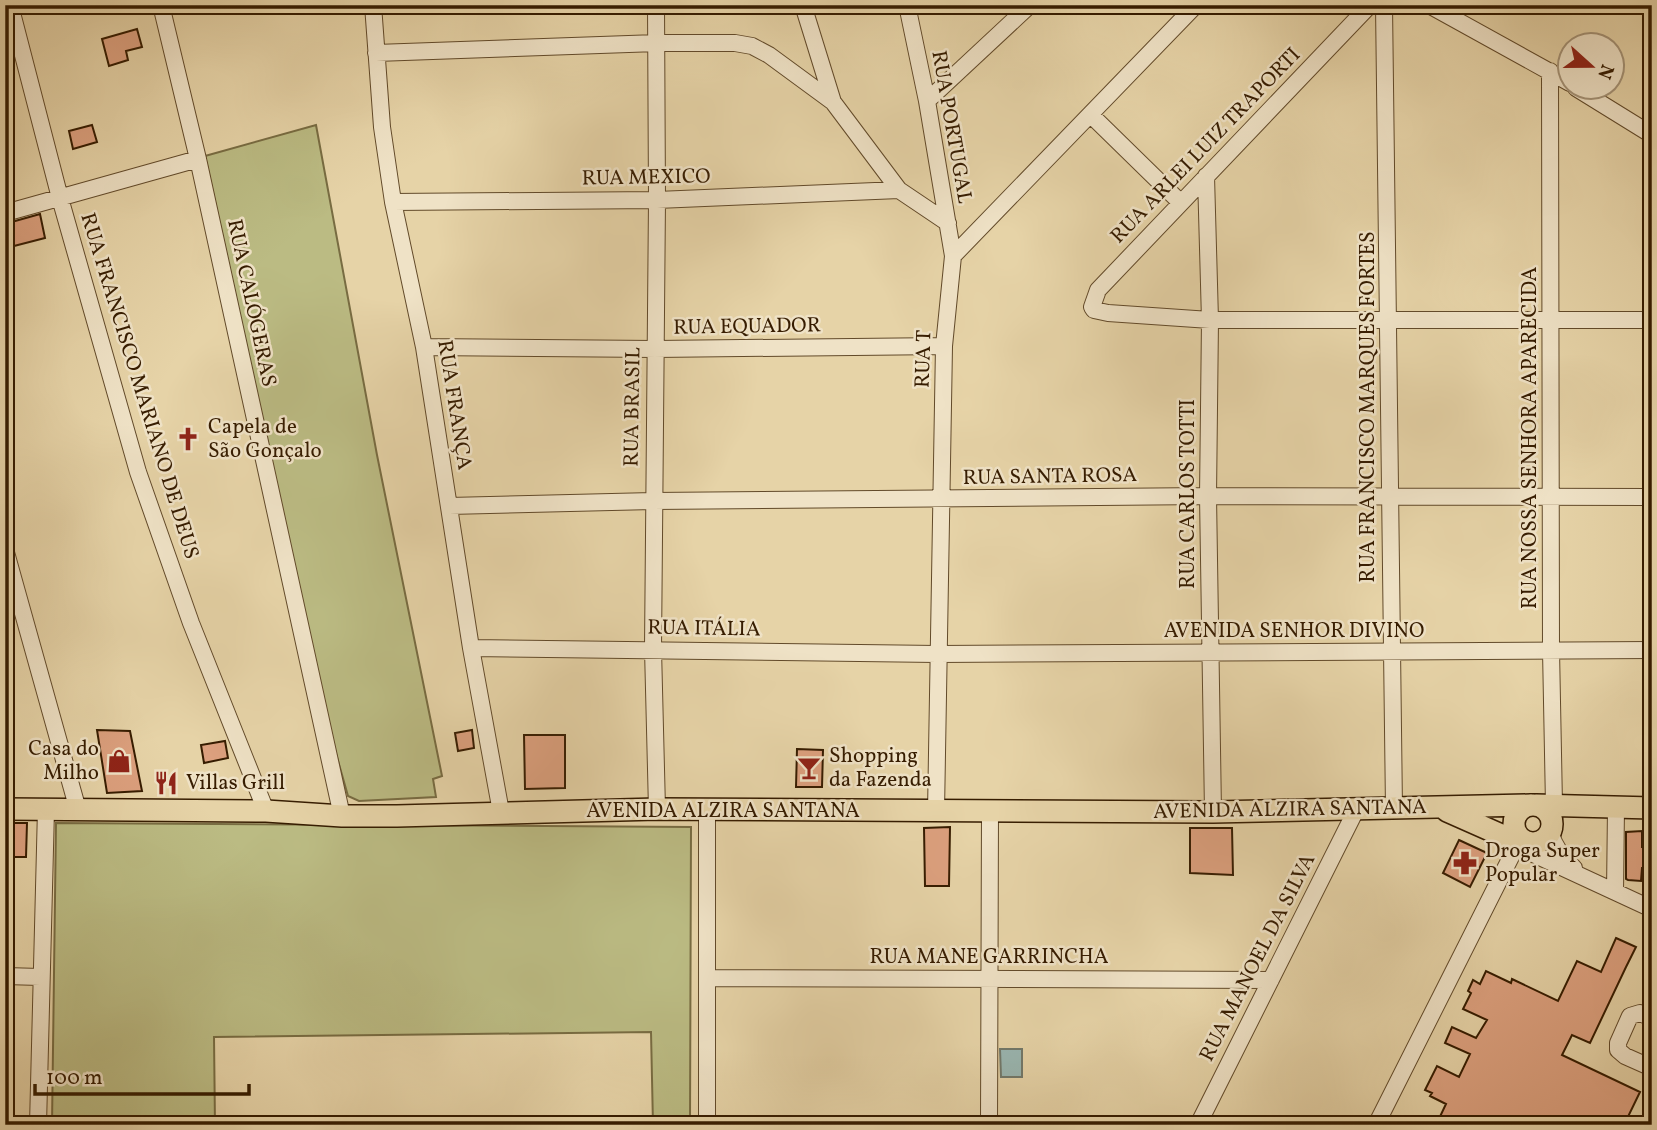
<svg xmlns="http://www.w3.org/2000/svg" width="1657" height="1130" font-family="Vollkorn,serif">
	<rect width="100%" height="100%" fill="#e6d3a7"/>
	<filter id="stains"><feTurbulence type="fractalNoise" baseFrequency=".00286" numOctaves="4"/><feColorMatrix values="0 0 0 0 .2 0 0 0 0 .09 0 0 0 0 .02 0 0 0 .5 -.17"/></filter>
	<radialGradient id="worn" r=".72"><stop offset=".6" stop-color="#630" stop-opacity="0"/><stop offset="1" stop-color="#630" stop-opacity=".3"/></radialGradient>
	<path fill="#bbbb83" stroke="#786c42" stroke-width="2" d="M316,125L377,455L442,776L433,779L436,797L359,801L348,796L333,743L205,156Z
		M56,823L691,827L690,1125H653L651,1032L214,1037L215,1125H52Z"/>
	<path fill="#99b6b1" stroke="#71786a" stroke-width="2" d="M1000,1049H1022V1077H1001Z"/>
	<path fill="#dca07e" stroke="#361c00" stroke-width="2" d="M137,29L142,47L126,51L128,60L109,66L102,39Z
		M92,125L97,142L73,149L69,131Z
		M40,214L45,238L14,246L8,223Z
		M97,730L130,731L142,791L107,793Z
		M472,730L474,748L458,751L455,733Z
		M524,735H565V788L525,789Z
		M225,741L228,758L204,763L201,745Z
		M797,749L823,750L822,787H796Z
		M5,823H27L26,857H5Z
		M950,827L949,886H925L924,828Z
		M1190,828H1232L1233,875L1190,873Z
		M1642,831V847H1652V868H1642L1641,881L1628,880L1626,879V832Z
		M1459,840L1487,853L1470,887L1443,873Z
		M1616,938L1636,947L1626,967L1590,1043L1572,1035L1562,1055L1640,1092L1624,1125H1436L1446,1104L1430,1096L1432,1093L1425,1090L1437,1066L1459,1077L1470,1054L1445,1043L1452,1027L1476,1038L1487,1020L1463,1009L1471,993L1468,991L1473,980L1480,984L1486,971L1511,983L1512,979L1558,1001L1577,961L1601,972Z"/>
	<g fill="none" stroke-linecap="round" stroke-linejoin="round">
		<g stroke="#624a2a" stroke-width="18">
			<path id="minor" d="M10,5L60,198L138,472L191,623L266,811
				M161,5L198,159L342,816
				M373,5L382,127L393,202L424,347L471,648L501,812
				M656,5L657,200L653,649L657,809
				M803,5L833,102L899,190L948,223
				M907,5L927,101L953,256L944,346L936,812
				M1370,5L1098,290L1092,307L1094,310L1108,313L1210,320H1652
				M1384,5L1394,809
				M1429,5L1570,83
				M376,53L657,43H735L752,46L769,55L833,102
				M1550,71L1551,650L1554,805
				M1576,88L1652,135
				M927,101L1030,5
				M1091,115L1181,203
				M1206,176L1210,320L1208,496L1213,812
				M393,202L657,200L899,190
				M5,213L198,159
				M953,256L1196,5
				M424,347L655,349L944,346
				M449,506L653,501L1208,496L1652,497
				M5,549L78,810
				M471,648L937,654L1652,650
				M707,809V1125
				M1550,832C1555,847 1562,858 1574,868
				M1522,840L1529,852L1652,909
				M1615,892L1616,808
				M5,976L40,977
				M707,978L1271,980
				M1652,1018L1640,1013L1630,1016L1618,1043V1050L1625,1056L1652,1068
				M38,1125L46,809
				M894,1125H1088
				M989,1125L990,812
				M1198,1125L1356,810
				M1376,1125L1520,839"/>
		</g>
		<g stroke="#361c00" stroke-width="24">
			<path id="major" d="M1536,805L1652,808
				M1514 824a19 19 0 1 1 38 0a19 19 0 1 1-38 0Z
				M5,809L266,811L342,816H397L657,809L1213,812L1531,805
				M1447,811L1508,838H1519"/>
		</g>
		<use href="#minor" stroke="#efe2c6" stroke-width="16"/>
		<use href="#major" stroke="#e6d3a7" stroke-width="21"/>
	</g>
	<defs>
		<g id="church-bare" transform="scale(1.89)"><path d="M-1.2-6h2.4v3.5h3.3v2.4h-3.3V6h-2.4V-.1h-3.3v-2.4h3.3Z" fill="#8f2418" stroke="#efe2c6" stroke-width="2.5" paint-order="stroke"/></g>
		<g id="shop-bare" transform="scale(1.89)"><path d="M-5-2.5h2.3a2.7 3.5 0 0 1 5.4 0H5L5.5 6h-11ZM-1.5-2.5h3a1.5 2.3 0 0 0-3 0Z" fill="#8f2418" stroke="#efe2c6" stroke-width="2.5" paint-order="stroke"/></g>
		<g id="bar-bare" transform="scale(1.89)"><path d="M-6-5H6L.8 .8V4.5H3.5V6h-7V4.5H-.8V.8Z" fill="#8f2418" stroke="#efe2c6" stroke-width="2.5" paint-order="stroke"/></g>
		<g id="restaurant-bare" transform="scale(1.89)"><path d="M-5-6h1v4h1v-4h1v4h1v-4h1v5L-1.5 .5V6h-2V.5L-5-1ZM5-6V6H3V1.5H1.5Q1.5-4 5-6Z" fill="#8f2418" stroke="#efe2c6" stroke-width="2.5" paint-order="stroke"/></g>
		<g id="pharmacy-bare" transform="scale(1.89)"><path d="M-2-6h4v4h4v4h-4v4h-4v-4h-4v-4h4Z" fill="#8f2418" stroke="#efe2c6" stroke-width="2.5" paint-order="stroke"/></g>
	</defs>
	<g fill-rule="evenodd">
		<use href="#church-bare" x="188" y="439"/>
		<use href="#shop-bare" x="119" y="761"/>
		<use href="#bar-bare" x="809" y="768"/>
		<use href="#restaurant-bare" x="166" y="783"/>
		<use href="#pharmacy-bare" x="1465" y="863"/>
	</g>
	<g text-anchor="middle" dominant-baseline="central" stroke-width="5" stroke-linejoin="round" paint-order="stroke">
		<g font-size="21" fill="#361c00" stroke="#efe2c6">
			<text transform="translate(951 127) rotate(80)">RUA PORTUGAL</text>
			<text transform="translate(1206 146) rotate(-46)">RUA ARLEI LUIZ TRAPORTI</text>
			<text transform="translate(646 178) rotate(-1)">RUA MEXICO</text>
			<text transform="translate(251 303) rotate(78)">RUA CALÓGERAS</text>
			<text transform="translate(747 327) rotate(-1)">RUA EQUADOR</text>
			<text transform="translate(924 359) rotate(-88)">RUA T</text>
			<text transform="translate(139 386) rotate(73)">RUA FRANCISCO MARIANO DE DEUS</text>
			<text transform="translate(454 405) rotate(81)">RUA FRANÇA</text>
			<text transform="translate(633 407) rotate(-89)">RUA BRASIL</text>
			<text transform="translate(1368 407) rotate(-90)">RUA FRANCISCO MARQUES FORTES</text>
			<text transform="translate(1530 438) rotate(-90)">RUA NOSSA SENHORA APARECIDA</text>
			<text transform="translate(1050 477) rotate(-1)">RUA SANTA ROSA</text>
			<text transform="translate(1188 494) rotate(-90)">RUA CARLOS TOTTI</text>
			<text transform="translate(704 629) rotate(1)">RUA ITÁLIA</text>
			<text x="1294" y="631">AVENIDA SENHOR DIVINO</text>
			<text transform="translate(1290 810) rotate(-1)">AVENIDA ALZIRA SANTANA</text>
			<text x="723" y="811">AVENIDA ALZIRA SANTANA</text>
			<text x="989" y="957">RUA MANE GARRINCHA</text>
			<text transform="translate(1258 958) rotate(-63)">RUA MANOEL DA SILVA</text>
		</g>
		<g font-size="21" fill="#361c00" stroke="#efe2c6" text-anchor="start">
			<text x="208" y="427">Capela de<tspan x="208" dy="24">São Gonçalo</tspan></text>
			<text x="99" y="749" text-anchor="end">Casa do<tspan x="99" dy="24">Milho</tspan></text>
			<text x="829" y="756">Shopping<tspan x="829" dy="24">da Fazenda</tspan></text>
			<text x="186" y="783">Villas Grill</text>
			<text x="1485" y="851">Droga Super<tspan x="1485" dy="24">Popular</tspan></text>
		</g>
	</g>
	<rect width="1657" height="1130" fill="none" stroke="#e6d3a7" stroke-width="28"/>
	<rect x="7" y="7" width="1643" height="1116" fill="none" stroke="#361c00" stroke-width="3.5"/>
	<rect x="14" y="14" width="1629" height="1102" fill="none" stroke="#361c00" stroke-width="2"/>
	<g transform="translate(1591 66) rotate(111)"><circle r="33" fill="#efe2c6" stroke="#a59377" stroke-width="2"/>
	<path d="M0-5L12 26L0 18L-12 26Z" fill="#8f2418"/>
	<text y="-10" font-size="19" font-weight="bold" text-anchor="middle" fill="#361c00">N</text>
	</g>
	<path d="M35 1084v10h214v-10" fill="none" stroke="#361c00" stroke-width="3.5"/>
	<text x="46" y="1084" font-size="21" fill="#361c00" stroke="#efe2c6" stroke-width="5" paint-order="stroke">100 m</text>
	<rect width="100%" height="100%" filter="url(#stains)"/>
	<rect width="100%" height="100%" fill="url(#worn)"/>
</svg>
